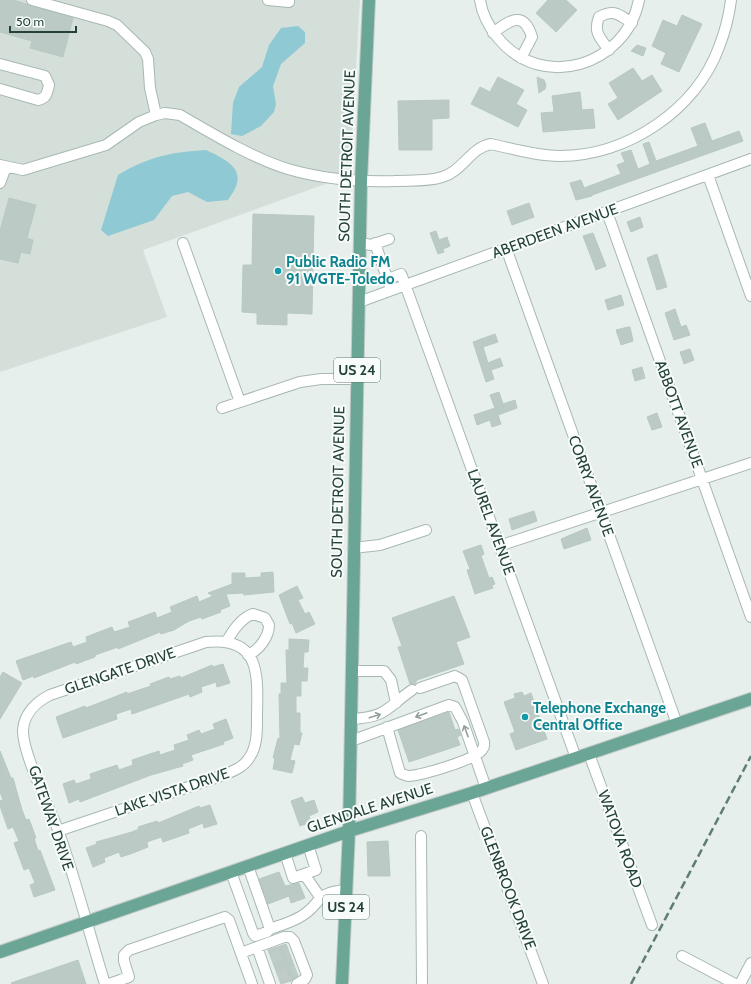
<svg xmlns="http://www.w3.org/2000/svg" width="751" height="984" font-family="Cabin,sans-serif">
	<rect width="100%" height="100%" fill="#e6efeb"/>
	<path fill="#d4dfda" d="M0,0H360L349,184L331,182L143,250L167,317L0,372Z"/>
	<path fill="#8ec9d4" d="M298,26L305,32V43L281,64L273,86L276,104L274,112L261,126L242,136L231,134L233,103L239,87L262,67L269,45L281,28Z
		M206,150C218,156 242,165 237,183C236,189 231,195 228,200L207,202L188,192L172,196L154,220L108,236L101,230L118,175C148,157 171,152 206,150Z"/>
	<path fill="#bbcac4" stroke="#b8c9c2" d="M0,0H13L73,18L63,57L30,48L32,41L0,32Z
		M548,0H566L577,10L556,32L536,13Z
		M682,15L702,24L679,72L661,64L666,53L652,46L663,20L677,26Z
		M637,45L646,48L643,56L631,51Z
		M633,68L642,81L652,75L662,91L618,120L608,104L618,98L609,83Z
		M498,77L524,90L516,104L527,110L518,127L471,104L480,87L490,92Z
		M537,77L544,80L546,85L545,89L539,93Z
		M580,92L582,110L593,109L595,128L543,132L541,113L554,112L552,96Z
		M449,100V118L432,119V150H399L398,101Z
		M705,123L712,141L739,131L743,141L592,195V196L576,200L570,183L581,180L584,188L621,174L617,165L625,162L621,153L631,150L638,169L650,164L643,144L649,142L656,161L698,146L691,128Z
		M9,198L36,205L27,238L33,240L30,254L21,252L18,263L0,259V231Z
		M529,203L534,217L512,225L507,211Z
		M253,214L314,216L312,314L287,313V325L257,324V313L242,312L243,265H252Z
		M640,217L643,227L631,232L627,222Z
		M436,231L439,240L447,237L450,246L443,249L444,252L438,254L430,233Z
		M593,233L606,266L596,270L583,236Z
		M657,254L667,287L657,290L647,258Z
		M621,295L624,305L608,310L605,300Z
		M675,309L681,327L686,325L690,335L674,340L665,313Z
		M628,327H630L633,341L621,345L616,330Z
		M495,334L498,342L483,347L488,363L500,358L503,366L491,370L494,379L486,382L473,342Z
		M690,349L694,360L684,364L680,352Z
		M642,367L645,378L635,381L632,370Z
		M499,392L503,404L515,400L517,408L498,415L501,424L492,427L490,420L477,425L474,415L495,408L490,395Z
		M657,413L662,427L652,430L647,417Z
		M534,511L537,521L512,530L509,519Z
		M587,528L591,540L564,549L561,539Z
		M481,545L484,554L481,556L489,578L492,577L495,584L492,585L493,588L475,594L467,570L470,569L463,551Z
		M273,572L274,592L244,595L243,593L226,594L230,606L220,610L221,612L202,619L201,617L189,621L174,630L161,634L160,632L118,649V647L95,655V657L76,664L75,662L34,678L33,676L23,680L16,661L71,642L73,647L87,642L86,637L112,627L114,632L130,627L128,622L155,612L157,618L172,612L170,607L197,596L199,602L213,596L208,593L232,584V573H245V578L261,577V573Z
		M297,586L303,598L298,600L305,614L309,612L315,624L296,633L292,623L290,624L279,595Z
		M454,596L470,637L456,642L464,664L417,680L415,684H410L398,647L402,646L392,618Z
		M289,639L309,640L308,652H304L303,668H308L307,681H301V696H296V713H300V733H302L299,745L294,744L290,760L295,761L292,773L273,769L275,758H273L278,738L280,739L279,694H281V683H287L286,650H289Z
		M223,664L230,683L217,687L216,682L201,687L202,692L190,697L189,694L132,714L131,709L116,714L117,719L63,738L56,717L85,706L86,708L127,692V694L151,686L150,684L169,677L170,679L180,676L181,678L212,665L213,667Z
		M3,672L22,683L0,719V677Z
		M522,692L524,696L531,693L547,739L516,750L510,734L515,732L504,702L515,698L514,694Z
		M449,712L455,730L458,729L461,735L457,737L460,745L409,762L398,730Z
		M226,719L233,738L223,742L224,744L191,755L193,760L182,764L183,766L151,775L80,802L79,799L69,803L63,784L74,780L76,784L91,779L90,774L117,765L119,770L133,765L132,760L159,751L160,755L175,750L174,745L189,740L187,735L199,730L201,734L215,729L213,724Z
		M0,751L11,778H13L22,810L26,820L29,819L36,838H34L38,851L40,850L55,890L34,897L30,885L35,883L29,868L24,870L14,843L19,841L13,827L8,829L0,806V801L3,800L0,792Z
		M302,797L305,803L314,800L318,812L309,816L311,822L300,826L291,801Z
		M210,805L217,824L204,828L203,823L188,829L189,833L163,842L161,837L147,842L148,847L133,853L121,857L119,852L104,858L105,862L93,867L86,848L97,844L96,842L132,832L139,829L138,827L157,821L158,823L168,819L199,806L200,808Z
		M388,841L390,876H368L367,842Z
		M279,872L285,886L299,883L305,898L291,903L289,896L268,904L259,879Z
		M286,944L298,976L291,981L281,984L268,950Z
		M78,960L86,984H12L11,983Z"/>
	<g fill="none" stroke-linecap="round" stroke-linejoin="round">
		<path stroke="#bfccc8" stroke-width="10" stroke-dasharray="10 5" stroke-linecap="butt" d="M271,958L289,951
			M278,977L296,970"/>
		<g stroke="#a8b8b2" stroke-width="12">
			<path id="minor" d="M32,0L108,21L117,25L145,52L148,59L150,88L156,115
				M268,0L289,2V0
				M480,0C482,14 489,27 498,38C542,92 626,66 639,0
				M493,33C510,20 524,10 532,37L521,58
				M609,50C600,38 593,32 599,17C614,9 618,14 632,23
				M0,64L45,76L49,85C47,93 47,98 38,100L0,89
				M0,165L23,170L106,145L139,122L156,115L165,113L180,115C211,133 254,159 288,169C322,179 359,182 394,181C410,180 427,182 442,177C463,171 470,148 491,144C514,149 537,156 560,156C627,156 696,110 719,47C725,32 729,16 731,0
				M708,175L751,296
				M0,183L6,167
				M607,212L751,617
				M183,243L240,402
				M360,243L371,245L389,239
				M375,243L389,284
				M506,248L677,724
				M388,279L401,274L402,276L576,758
				M359,302L751,159
				M222,408L300,382L321,379H357
				M499,546L751,463
				M353,548L380,545L426,530
				M227,641C233,630 241,618 253,614L265,618L269,625C269,637 259,650 248,655
				M352,671H384L391,680L396,703
				M351,719C387,717 385,709 412,690
				M387,727L400,773C403,774 406,776 409,776C423,775 474,760 482,750C485,746 485,743 483,739L462,680L455,676L420,688
				M351,741L449,705L455,707L463,722L486,788
				M589,754L652,925
				M472,793L543,984
				M58,831L221,776C231,772 243,768 249,758C258,746 257,728 257,714C258,674 260,636 206,642L50,695C36,702 24,714 23,730C22,752 49,806 58,830C76,880 89,933 105,984
				M421,836L422,984
				M285,853L293,878L316,870L308,845
				M231,872L253,933L255,936L267,932L270,929L248,866
				M304,874L320,897
				M270,929C280,925 290,923 300,917C323,904 313,892 347,890
				M257,947L270,984
				M241,953L284,937H290L294,941L307,975L305,979L297,984
				M682,956L735,984
				M109,984L129,977L124,961V955L129,950L225,917L229,920L252,984
				M740,984L751,963"/>
		</g>
		<g stroke="#c2cac8" stroke-width="14">
			<path id="major" d="M0,952L349,831L472,793L751,699
				M342,984L349,831L361,181L369,0"/>
		</g>
		<use href="#minor" stroke="#fff" stroke-width="10"/>
		<use href="#major" stroke="#6aa596" stroke-width="12"/>
		<path stroke="#5f7d75" stroke-width="2.5" stroke-dasharray="8 4" stroke-linecap="butt" d="M631,984L751,756"/>
	</g>
	<defs><path id="oneway-shaft" d="M-6 0H5M1.5-3L5.5 0L1.5 3" fill="none" stroke-width="1.6" stroke-linecap="round" stroke-linejoin="round"/></defs>
	<g stroke="#92a09c">
		<use href="#oneway-shaft" transform="translate(421 715) rotate(160)"/>
		<use href="#oneway-shaft" transform="translate(375 716) rotate(-17)"/>
		<use href="#oneway-shaft" transform="translate(466 731) rotate(-110)"/>
	</g>
	<g fill="#0f9aa8" stroke="#f7fbf9" stroke-width="1.5">
		<circle cx="278" cy="271" r="4"/>
		<circle cx="525" cy="717" r="4"/>
	</g>
	<g text-anchor="middle" dominant-baseline="central" stroke-width="4" stroke-linejoin="round" paint-order="stroke">
		<g fill="#f7fbf9" stroke="#637a73" stroke-width="1">
			<rect x="334" y="358" width="46" height="24" rx="3"/>
			<rect x="323" y="895" width="46" height="24" rx="3"/>
		</g>
		<g font-size="14" font-weight="bold" fill="#24423a">
			<text x="357" y="370">US 24</text>
			<text x="346" y="907">US 24</text>
		</g>
		<g font-size="15" fill="#24423a" stroke="#f7fbf9">
			<text transform="translate(347 156) rotate(-88)">SOUTH DETROIT AVENUE</text>
			<text transform="translate(555 231) rotate(-20)">ABERDEEN AVENUE</text>
			<text transform="translate(679 414) rotate(70)">ABBOTT AVENUE</text>
			<text transform="translate(591 486) rotate(70)">CORRY AVENUE</text>
			<text transform="translate(338 492) rotate(-89)">SOUTH DETROIT AVENUE</text>
			<text transform="translate(491 522) rotate(70)">LAUREL AVENUE</text>
			<text transform="translate(120 671) rotate(-19)">GLENGATE DRIVE</text>
			<text transform="translate(172 792) rotate(-19)">LAKE VISTA DRIVE</text>
			<text transform="translate(370 808) rotate(-18)">GLENDALE AVENUE</text>
			<text transform="translate(51 818) rotate(71)">GATEWAY DRIVE</text>
			<text transform="translate(620 839) rotate(70)">WATOVA ROAD</text>
			<text transform="translate(508 888) rotate(69)">GLENBROOK DRIVE</text>
		</g>
		<g font-size="15" font-weight="bold" fill="#0d838f" stroke="#f7fbf9" text-anchor="start">
			<text x="286" y="262">Public Radio FM<tspan x="286" dy="17">91 WGTE-Toledo</tspan></text>
			<text x="533" y="708">Telephone Exchange<tspan x="533" dy="17">Central Office</tspan></text>
		</g>
	</g>
	<path d="M10 26v6h66v-6" fill="none" stroke="#24423a" stroke-width="2"/>
	<text x="16" y="26" font-size="12" fill="#24423a" stroke="#f7fbf9" stroke-width="3" paint-order="stroke">50 m</text>
</svg>
